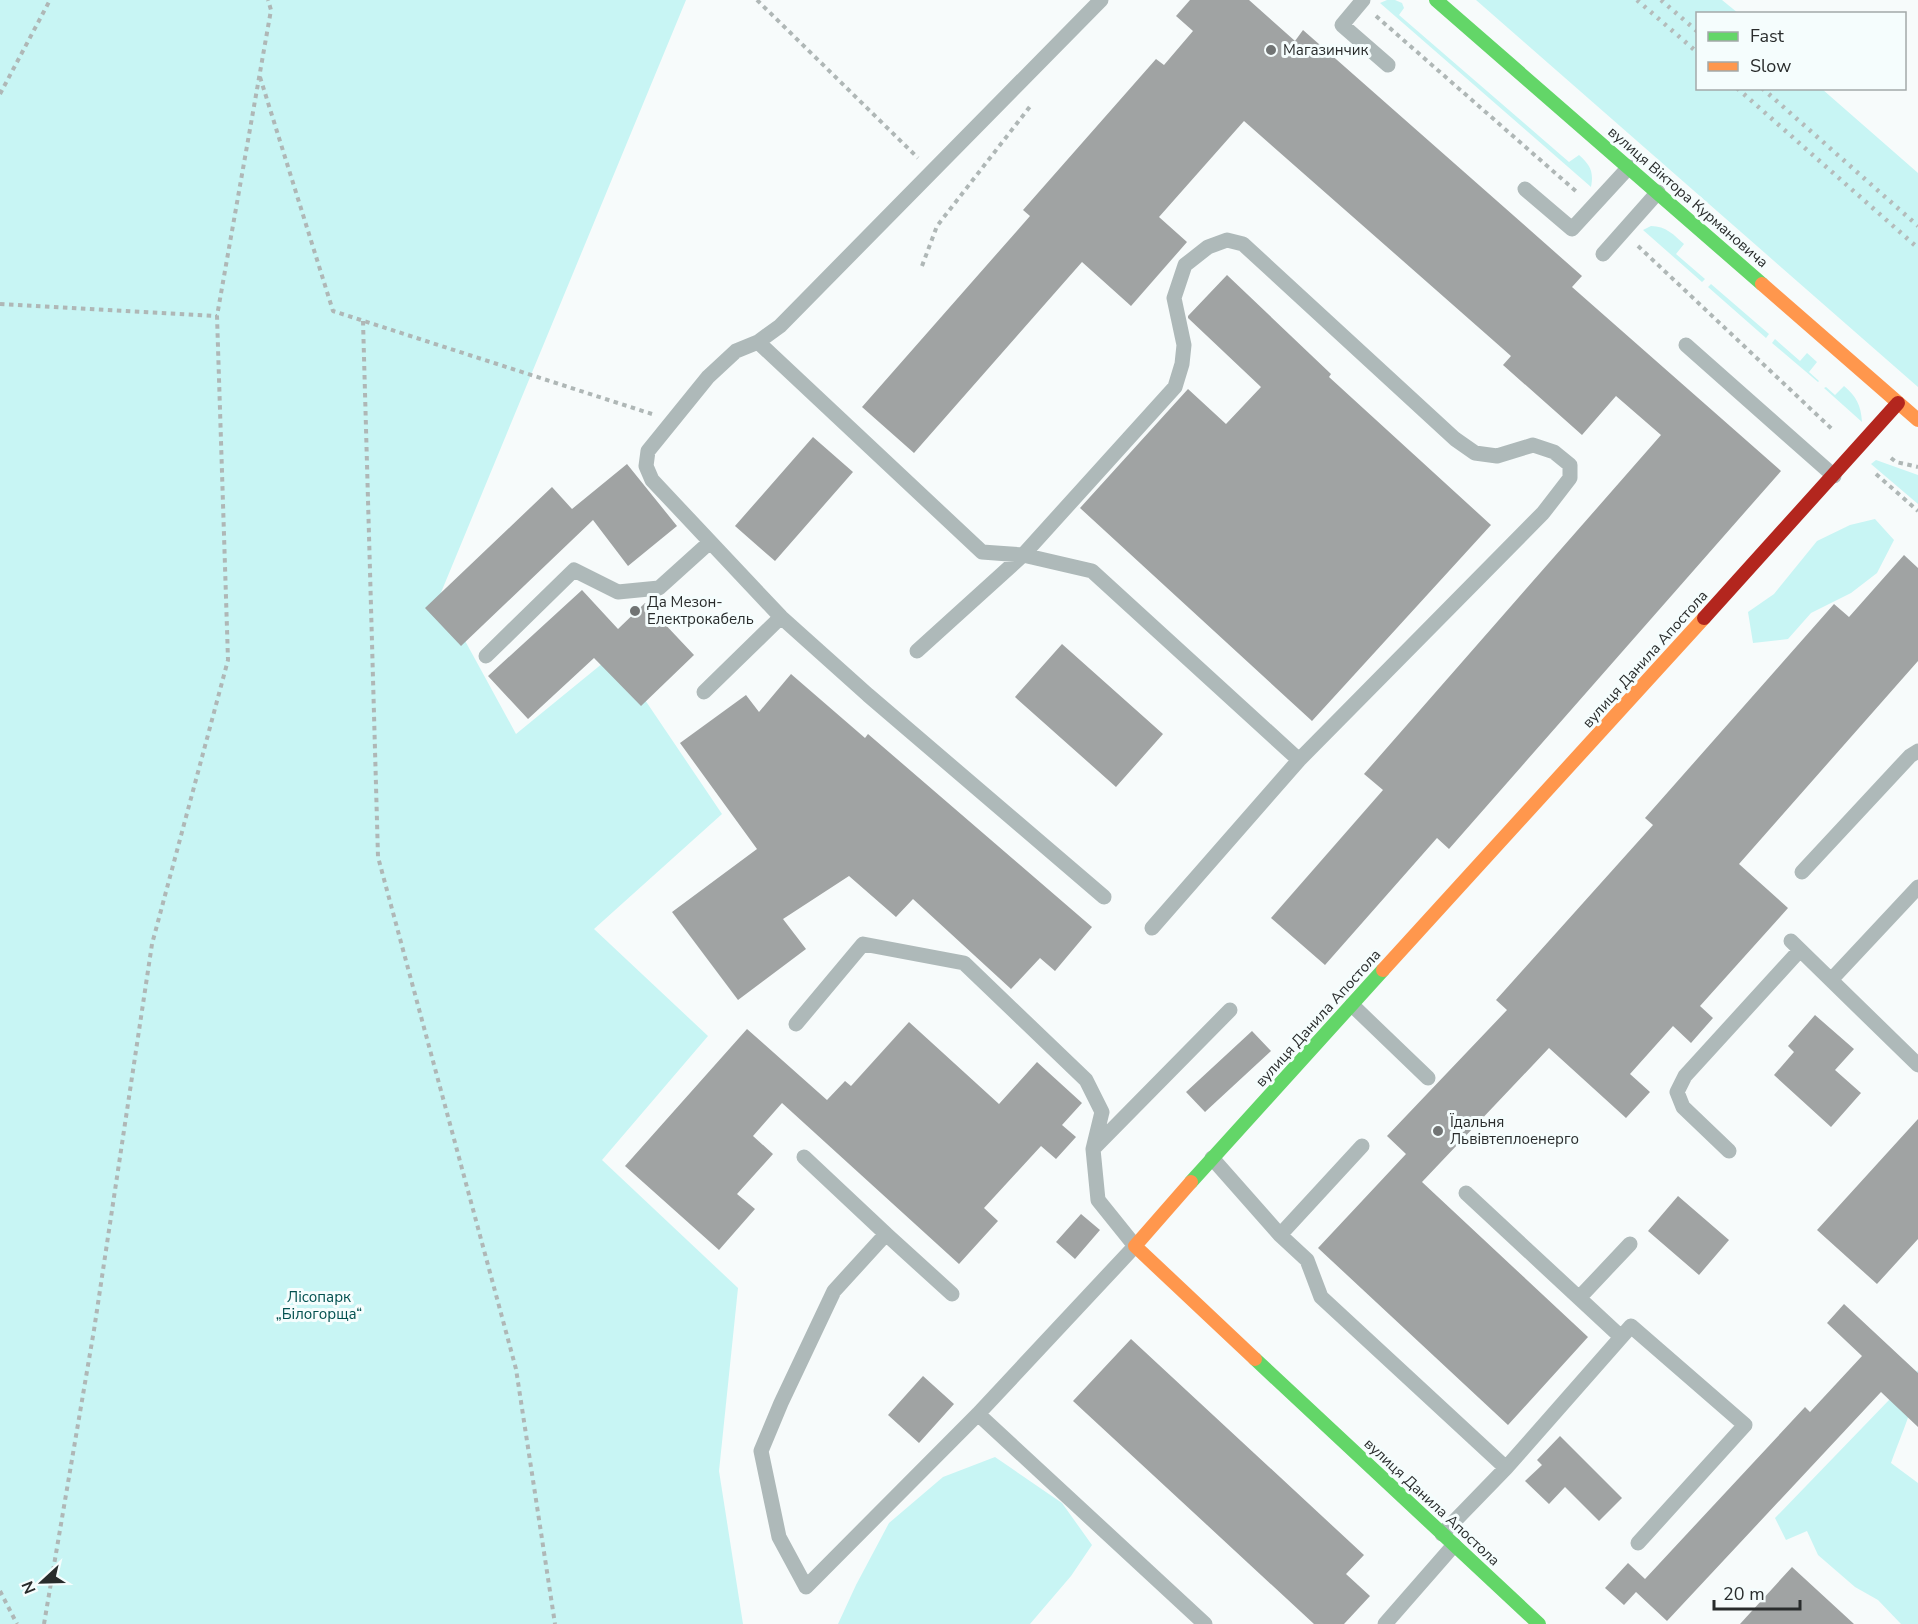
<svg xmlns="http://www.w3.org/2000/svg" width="1918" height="1624" font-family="'Nunito Sans',sans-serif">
	<rect width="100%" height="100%" fill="#f7fbfb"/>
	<path fill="#c8f5f4" d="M0,0H686L440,595L516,734L614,654L722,814L594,929L708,1036L602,1160L738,1288L719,1471L743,1624H0Z
		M1387,0H1395L1402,3L1404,8L1399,15L1569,162L1579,155C1590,165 1594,171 1591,187L1380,3Z
		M1476,0H1722L1738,13L1698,14V88L1822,89L1918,173V387Z
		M1651,226C1666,226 1674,235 1684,244L1676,254L1705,279L1702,282L1643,230Z
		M1711,284L1769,334L1766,338L1708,287Z
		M1775,339L1800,361L1807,353L1817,362L1809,372L1819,381L1818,382L1772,343Z
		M1844,386C1856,396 1861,405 1862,422L1824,388L1826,387L1835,395Z
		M1876,460L1918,475V504L1871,464Z
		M1875,519L1894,540L1877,573L1851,593L1811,613L1788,639L1753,643L1748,612L1774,594L1817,541L1850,525Z
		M1918,1370C1918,1399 1901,1435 1891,1463L1918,1483V1624H1901L1878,1600L1855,1587L1818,1555L1807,1531L1786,1540L1775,1518Z
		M995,1457L1062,1503L1092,1545L1071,1576L1030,1624H838L856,1585L889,1523L943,1477Z"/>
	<path fill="#a0a3a3" d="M1190,0H1249L1295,41L1303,30L1582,276L1572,287L1781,471L1449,849L1437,838L1325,965L1271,918L1383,790L1364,774L1661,435L1616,396L1582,435L1503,365L1511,356L1244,121L1159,217L1187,242L1131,306L1082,262L914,453L862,407L1030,216L1023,210L1156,59L1164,65L1193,31L1176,16Z
		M1227,275L1331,374L1329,377L1491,525L1312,721L1080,508L1188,389L1226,424L1261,387L1188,318V316Z
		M813,437L853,472L775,561L735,526Z
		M627,464L677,526L628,566L593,520L461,646L425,608L552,487L572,509Z
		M1904,555L1918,568V661L1739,864L1788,908L1700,1006L1713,1018L1691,1043L1673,1026L1630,1074L1650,1092L1626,1118L1549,1048L1422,1182L1588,1337L1508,1425L1318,1248L1406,1154L1387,1136L1507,1010L1496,1000L1653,825L1645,818L1834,604L1849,617Z
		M582,590L618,629L645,603L694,655L641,706L594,658L528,719L488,676Z
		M1062,644L1163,734L1116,787L1015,697Z
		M791,674L865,738L868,734L1092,927L1055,971L1040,958L1011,989L913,899L896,917L849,876L783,919L806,949L738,1000L672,912L757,849L680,743L746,695L759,712Z
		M1815,1015L1854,1049L1835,1070L1861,1093L1831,1127L1774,1075L1794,1052L1788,1046Z
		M909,1022L999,1104L1037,1062L1082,1103L1062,1125L1076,1137L1056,1159L1041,1146L984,1208L998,1221L959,1264L782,1103L753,1136L773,1154L737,1194L755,1209L719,1250L625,1166L747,1029L827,1100L845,1081L851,1086Z
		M1252,1031L1271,1051L1205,1112L1186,1092Z
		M1918,1119V1239L1877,1284L1817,1230Z
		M1678,1196L1729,1240L1699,1275L1648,1231Z
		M1081,1214L1100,1230L1075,1259L1056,1242Z
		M1844,1304L1918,1373V1427L1881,1392L1667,1621L1636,1592L1624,1605L1605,1588L1628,1563L1645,1579L1805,1407L1810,1412L1862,1356L1827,1323Z
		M1131,1339L1364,1555L1346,1574L1370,1596L1344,1624H1314L1073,1401Z
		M923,1376L954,1404L919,1443L888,1415Z
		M1560,1436L1622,1498L1599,1521L1565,1487L1549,1504L1525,1481L1542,1465L1537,1460Z
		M1792,1567L1854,1624H1740Z"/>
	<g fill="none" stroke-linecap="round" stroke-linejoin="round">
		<path stroke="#afb7b6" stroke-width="4" stroke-dasharray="4.5 4.5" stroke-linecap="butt" d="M757,0L918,158
			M1376,16L1578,193
			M260,77L333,311L652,414
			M0,94L50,0
			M1638,246L1833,430
			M922,266L937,226L1032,104
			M0,304L217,316
			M363,321L378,857L516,1369L555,1624
			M1891,458L1896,462L1918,467
			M1876,474L1918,511
			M0,1591L17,1624
			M44,1624L94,1330L152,944L228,660L217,316L271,10L268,0"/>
		<path stroke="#aeb9b9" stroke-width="15" d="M1101,0L780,326L758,342L736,351L708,377L648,451L646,466L652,480L781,617L868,695L1104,897
			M1363,0L1342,25L1388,65
			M1525,189L1572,229L1629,167
			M1603,254L1658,192
			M758,342L982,552L1023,555L1092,571L1299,760L1543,513L1570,478V465L1554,452L1533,445L1497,456L1475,453L1455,439L1243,244L1227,240L1208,247L1185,265L1174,298L1184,345L1182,364L1175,387L1023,555L917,651
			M1686,345L1834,476
			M486,656L574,570L618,592L659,588L710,542
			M704,692L781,617
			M1802,872L1910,756L1918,751
			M1152,928L1299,760
			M1791,941L1918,1065
			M1831,980L1918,887
			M1352,1005L1428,1078
			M796,1024L863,944L964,963L1086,1080L1102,1112L1093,1149L1098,1200L1135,1246L978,1414L806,1587L779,1537L761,1451L781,1403L834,1291L886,1234L952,1294
			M1093,1149L1230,1010
			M1729,1151L1683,1107L1677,1092L1685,1076L1800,950
			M804,1157L886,1234
			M1212,1158L1280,1235L1307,1260L1321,1297L1506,1468L1631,1326L1745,1425L1638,1543
			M1466,1193L1621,1337
			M1280,1235L1362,1146
			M1579,1298L1630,1244
			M978,1414L1205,1624
			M1442,1534L1506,1468
			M1385,1624L1454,1545"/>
		<path stroke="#63d668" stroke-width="14" d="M1436,0L1762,284
			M1191,1182L1383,970
			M1255,1359L1539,1624"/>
		<path stroke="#ff974d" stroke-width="14" d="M1762,284L1918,420
			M1383,970L1704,618
			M1191,1182L1135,1246L1255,1359"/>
		<path stroke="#b3261e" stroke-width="14" d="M1704,618L1898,403"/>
		<path stroke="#b4bbba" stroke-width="4.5" stroke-dasharray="3 6" stroke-linecap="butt" d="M1637,0L1698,53
			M1661,0L1698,32
			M1737,88L1918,248
			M1762,88L1918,226"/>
	</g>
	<g fill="#717474" stroke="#f5fdfd" stroke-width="2">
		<circle cx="1271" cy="50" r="6"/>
		<circle cx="635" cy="611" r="6"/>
		<circle cx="1438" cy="1131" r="6"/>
	</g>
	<g text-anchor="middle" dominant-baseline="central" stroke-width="6" stroke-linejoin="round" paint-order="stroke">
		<g font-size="15" fill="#292c2c" stroke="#f5fdfd" text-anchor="start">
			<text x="1283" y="50">Магазинчик</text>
			<text x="647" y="602">Да Мезон-<tspan x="647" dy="17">Електрокабель</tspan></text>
			<text x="1450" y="1122">Їдальня<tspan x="1450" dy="17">Львівтеплоенерго</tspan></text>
		</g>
		<g font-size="15" fill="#292c2c" stroke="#f5fdfd">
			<text transform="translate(1688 197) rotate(41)">вулиця Віктора Курмановича</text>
			<text transform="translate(1645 659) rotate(-48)">вулиця Данила Апостола</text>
			<text transform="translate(1318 1018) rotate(-48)">вулиця Данила Апостола</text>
			<text transform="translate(1432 1502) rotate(43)">вулиця Данила Апостола</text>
		</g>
		<g font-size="15" fill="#004f4e" stroke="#f5fdfd">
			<text x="319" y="1297">Лісопарк<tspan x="319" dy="17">„Білогорща“</tspan></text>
		</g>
	</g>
	<rect x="1696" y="12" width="210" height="78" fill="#f5fdfd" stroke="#a3a9a9" stroke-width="1.5"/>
	<rect x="1708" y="32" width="30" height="9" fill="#63d668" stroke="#a3a9a9" stroke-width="1.5"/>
	<text x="1750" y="42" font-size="18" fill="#292c2c">Fast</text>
	<rect x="1708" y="62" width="30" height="9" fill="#ff974d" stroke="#a3a9a9" stroke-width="1.5"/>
	<text x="1750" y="72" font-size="18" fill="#292c2c">Slow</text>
	<g transform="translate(42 1582) rotate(248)" stroke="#f5fdfd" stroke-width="4.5" paint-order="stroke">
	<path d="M0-4.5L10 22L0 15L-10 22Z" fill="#292c2c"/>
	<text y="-9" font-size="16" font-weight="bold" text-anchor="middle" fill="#292c2c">N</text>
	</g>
	<path d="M1714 1600v9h86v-9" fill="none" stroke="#292c2c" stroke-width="3"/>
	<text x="1723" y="1600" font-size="18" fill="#292c2c" stroke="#f5fdfd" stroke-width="4.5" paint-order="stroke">20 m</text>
</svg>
